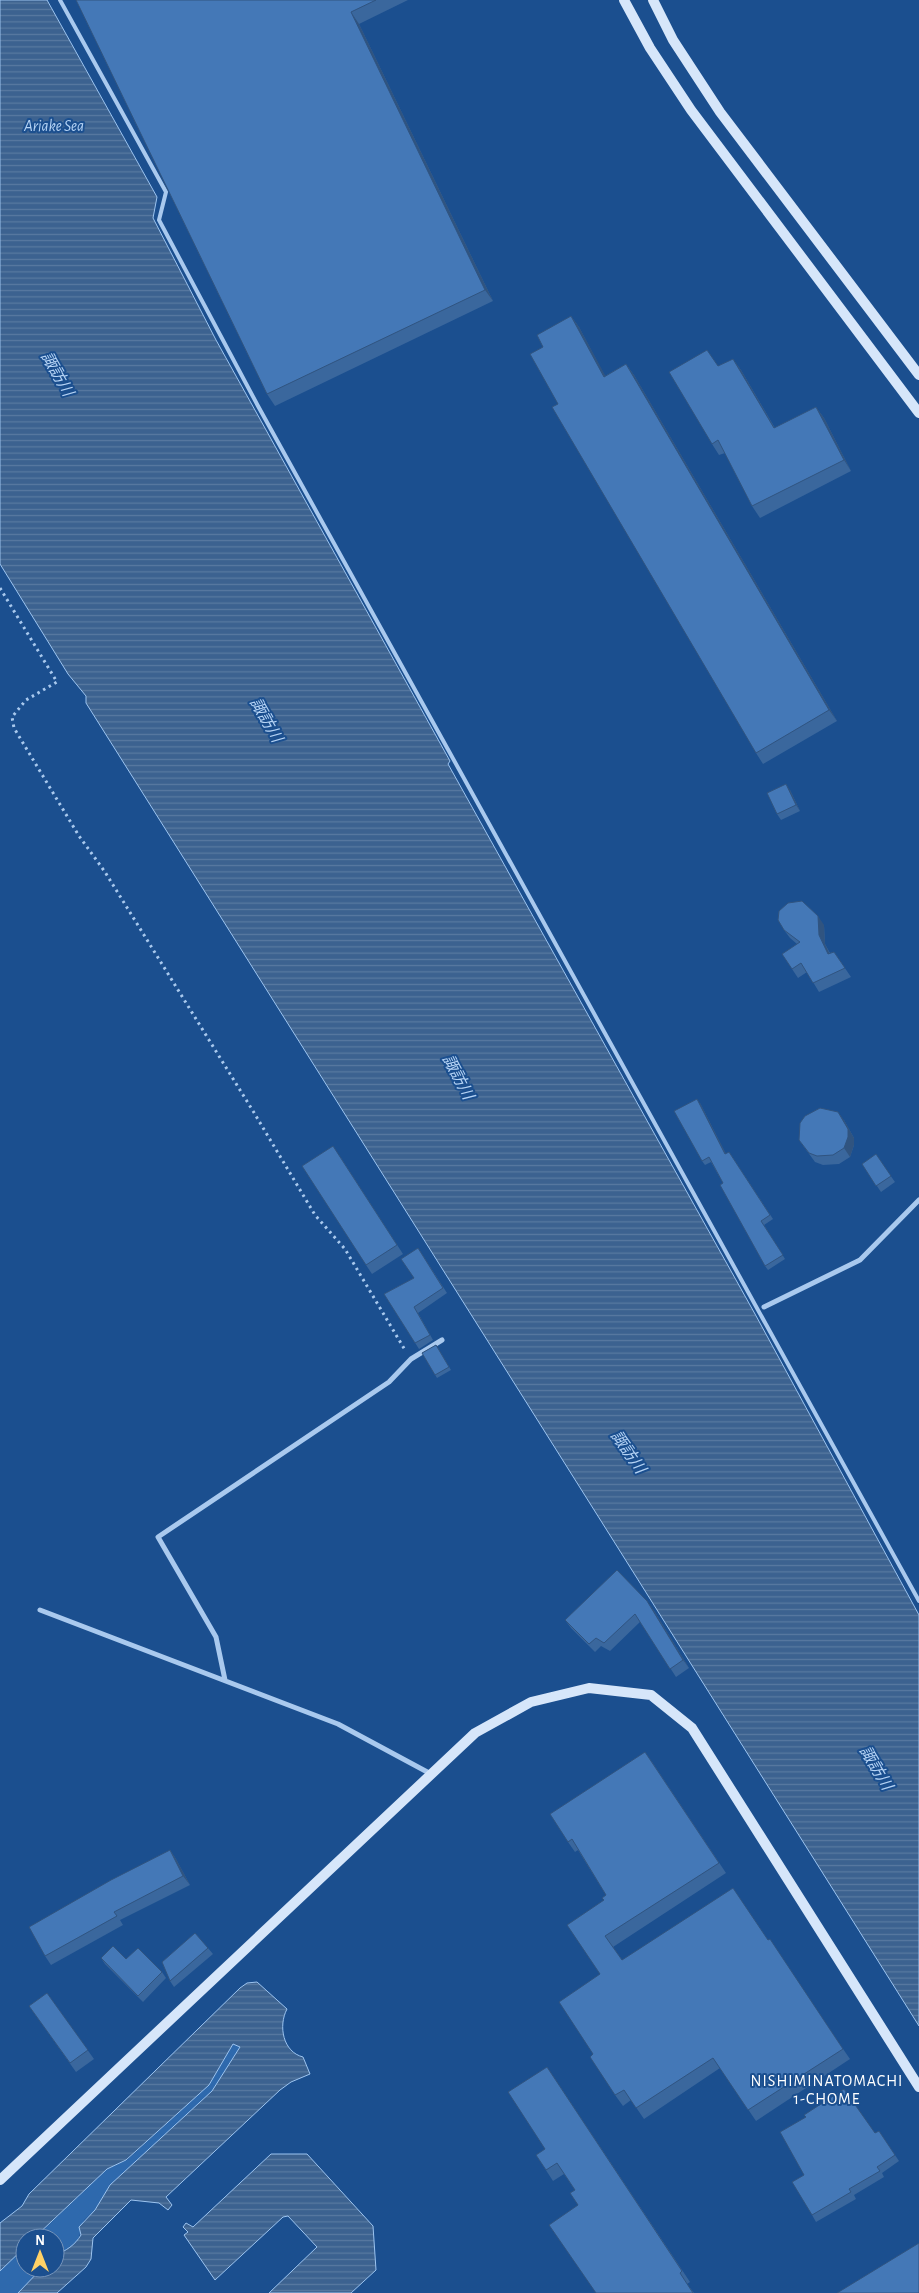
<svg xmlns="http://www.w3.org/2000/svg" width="919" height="2293" font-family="'Alegreya Sans','Noto Sans JP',sans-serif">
	<defs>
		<pattern id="water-rules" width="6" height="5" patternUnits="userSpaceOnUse" patternTransform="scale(1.25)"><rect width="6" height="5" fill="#3c6290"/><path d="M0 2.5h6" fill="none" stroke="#597aa1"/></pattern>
	</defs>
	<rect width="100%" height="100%" fill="#1b4f8f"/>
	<path fill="#2e69ad" d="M233,2044L240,2047L212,2091L110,2185L95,2210L84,2220L78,2240L66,2251L55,2255V2238H35L107,2169L127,2160L209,2085Z
		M25,2247V2268H42L18,2293H0V2271Z"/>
	<path fill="url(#water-rules)" stroke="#9cc4f0" d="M0,0H47L157,197L153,218L216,340L450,761L448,764L755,1314L919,1615V2026L86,703V696L68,674L0,564Z
		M257,1982L287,2009C278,2026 283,2052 303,2057L310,2074L291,2082L280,2090L166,2197L172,2205L168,2210L159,2203L131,2200L93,2238L91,2259L86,2267L57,2293H18L42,2268H55V2255C66,2251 75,2245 81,2235L79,2227L95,2210L110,2185L212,2091L240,2047L233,2044L209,2085L126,2160L107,2169L34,2238H25V2247L0,2271V2223L22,2206L29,2194L240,1988L247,1983Z
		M271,2154H307L373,2226L376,2270L351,2293H269L317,2247L288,2216L283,2217L215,2280L184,2235L188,2232L183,2227L186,2223L193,2227Z"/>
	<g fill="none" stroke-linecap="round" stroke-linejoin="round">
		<path stroke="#a9c9ee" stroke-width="3" stroke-dasharray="2.5 4" stroke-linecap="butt" d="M0,588L57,682L26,700L12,717L14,728L79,836L105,872L253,1111L315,1215L345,1249L405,1350"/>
		<path stroke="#a9c9ee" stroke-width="4" d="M60,0L166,192L159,220L258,406L919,1601"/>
		<path stroke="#a9c9ee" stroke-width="5" d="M764,1307L860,1260L919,1200
			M40,1610L338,1724L431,1774
			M225,1680L216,1637L158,1537L389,1382L411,1359L442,1340"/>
		<path stroke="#d6e6fa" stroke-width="10" d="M624,0L650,48L691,110L919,413
			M653,0L673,40L720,112L919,375
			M0,2180L475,1733L531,1702L589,1688L651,1695L692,1728L919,2087"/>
	</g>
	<path fill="#3a679d" d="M76,0H408L359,24L493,301L275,406L267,394Z
		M571,316L579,327L605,376L626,364L634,375L837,721L763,764L756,753L558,404Z
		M733,359L741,370L775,428L816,407L824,418L851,471L760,518L752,506L725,453L719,455L712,444L718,366Z
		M790,790L800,811L781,820L777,814Z
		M824,925L825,944L830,953L834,952L851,977L819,992L807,972L798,978L792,969L797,944L790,938L784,930Z
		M700,1103L726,1154L729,1152L773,1219L764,1225L785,1259L768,1270L765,1266L723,1183L711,1162L705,1165L702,1161Z
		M844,1120L854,1138V1145L850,1157L839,1164L823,1165L815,1162L799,1140Z
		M339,1155L403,1254L372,1274L366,1265Z
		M876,1155L895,1182L881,1192L862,1164Z
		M418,1248L447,1293L418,1313L433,1340L419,1349L384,1294L414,1278Z
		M436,1345L451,1370L437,1378L422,1353Z
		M653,1609L689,1668L676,1677L640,1622L610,1651L601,1646L595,1652L571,1628L565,1620Z
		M652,1762L726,1873L613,1947L622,1960L768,1940L850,2059L756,2121L720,2068L644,2119L631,2100L623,2106L615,2095L593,2054L600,1974L604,1900L606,1895L578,1850L575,1852L568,1842Z
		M170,1850L176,1859L190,1885L120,1920L123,1925L51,1965L45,1956Z
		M208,1948L213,1954L174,1987L170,1981Z
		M101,1958L126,1959L162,1972L166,1978L143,2002L105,1964Z
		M47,1993L94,2059L76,2072L29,2006Z
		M547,2067L690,2282L687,2284L694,2293H596L575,2190L564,2174L553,2181L536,2155L545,2149Z
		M879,2131L899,2161L882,2173L884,2177L854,2195L856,2199L816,2222L812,2215L875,2133Z"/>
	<path fill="#305480" d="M351,12L359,24L493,301L485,290Z
		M571,316L579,327L612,388L604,377Z
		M733,359L741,370L781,439L774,428Z
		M626,364L634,375L837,721L829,710Z
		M816,407L824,418L851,471L844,460Z
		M786,784L790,790L800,811L796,805Z
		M818,916L824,925L825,944L834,963L828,954L819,935Z
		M697,1099L700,1103L728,1158L725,1154Z
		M838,1112L844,1120L854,1138V1145L850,1157L844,1148Z
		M647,1601L653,1609L689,1668L683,1660Z
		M170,1850L176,1859L190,1885L183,1876Z"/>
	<path fill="#4478b7" stroke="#305480" d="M76,0H376L351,12L485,290L267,394Z
		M571,316L604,377L626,364L829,710L756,753L552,407L558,404L530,354L543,347L537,335Z
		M707,350L718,366L733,359L774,428L816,407L844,460L752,506L718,440L712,444L669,372Z
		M786,784L796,805L777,814L767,793Z
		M802,901L818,916L819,935L828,954L834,952L845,968L813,983L801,963L792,969L782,954L800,942L784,930L778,920L779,911L788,903Z
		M697,1099L725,1154L729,1152L770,1215L761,1221L783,1255L765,1266L720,1185L723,1183L709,1157L702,1161L674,1111Z
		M820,1108L838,1112L848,1129V1137L844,1148L833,1155L817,1156L809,1153L799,1140L800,1123L805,1116Z
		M333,1146L397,1245L366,1265L302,1166Z
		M876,1154L891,1176L876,1186L862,1164Z
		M418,1248L443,1288L414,1307L430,1335L415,1343L384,1294L414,1278L401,1259Z
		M436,1345L449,1367L435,1375L422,1353Z
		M617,1570L647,1601L683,1660L670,1669L635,1614L604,1643L596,1638L589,1644L565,1620Z
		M645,1752L719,1863L605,1936L622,1960L733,1888L768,1940L770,1939L843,2049L748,2110L713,2058L636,2108L624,2090L615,2095L590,2057L593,2054L559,2002L600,1974L567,1925L604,1900L602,1898L606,1895L572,1839L568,1842L550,1814Z
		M170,1850L183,1876L114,1912L117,1916L45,1956L29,1927L111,1880Z
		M195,1933L208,1948L170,1981L162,1962Z
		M113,1946L126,1959L138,1948L162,1972L138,1996L101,1958Z
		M47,1993L88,2050L70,2063L29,2006Z
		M547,2067L682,2271L680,2273L693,2293H596L549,2225L578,2205L570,2193L575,2190L557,2163L546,2170L536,2155L545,2149L508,2092Z
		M844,2089L875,2133L879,2131L895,2155L877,2167L880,2171L849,2189L851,2192L812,2215L792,2182L804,2175L780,2132L806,2117L804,2115Z
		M919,2243V2293H837Z"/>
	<g text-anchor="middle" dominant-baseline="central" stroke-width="4" stroke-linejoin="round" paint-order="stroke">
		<g font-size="16" font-style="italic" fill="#b5d3f5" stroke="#1b4f8f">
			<text x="54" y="126">Ariake Sea</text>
			<text transform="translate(57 374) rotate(60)">諏訪川</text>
			<text transform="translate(266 720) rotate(60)">諏訪川</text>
			<text transform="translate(458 1077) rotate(62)">諏訪川</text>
			<text transform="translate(628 1452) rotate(55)">諏訪川</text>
			<text transform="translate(876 1768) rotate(59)">諏訪川</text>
		</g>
		<g font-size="16" letter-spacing="1" fill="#fff" stroke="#1b4f8f">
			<text x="827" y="2081">NISHIMINATOMACHI<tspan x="827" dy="18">1-CHOME</tspan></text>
		</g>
	</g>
	<g transform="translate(40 2253)"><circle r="24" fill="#1b4f8f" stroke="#7695bc"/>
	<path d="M0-4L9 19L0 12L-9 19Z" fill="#ffd166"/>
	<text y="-8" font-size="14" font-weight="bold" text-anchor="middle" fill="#ffffff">N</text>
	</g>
</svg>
